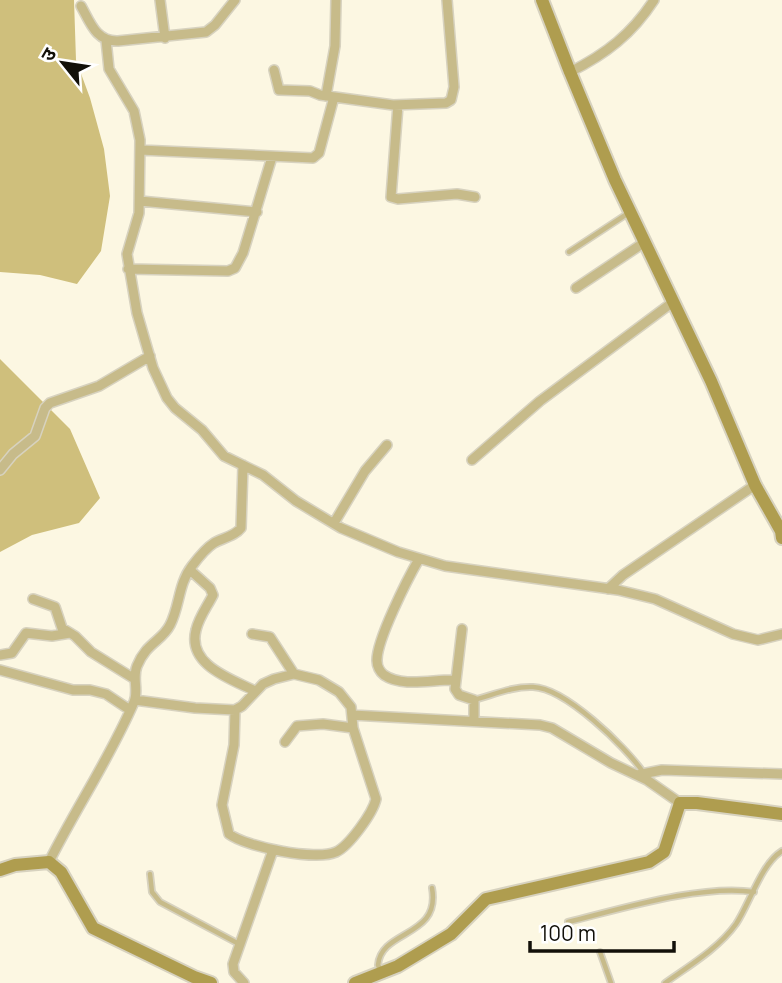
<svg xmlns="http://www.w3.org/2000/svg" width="782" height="983" font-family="Manrope,'Noto Sans Devanagari',sans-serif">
	<rect width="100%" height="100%" fill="#fcf7e2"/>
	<path fill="#cfbf7c" d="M0,0H74L76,60L90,98L104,149L110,196L101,251L77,284L40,275L0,272Z
		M0,359L70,429L100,498L79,523L32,535L0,552Z"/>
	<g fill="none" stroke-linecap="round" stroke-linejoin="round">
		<g stroke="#d7d2bf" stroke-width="8">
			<path id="service" d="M569,252L630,212
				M474,700C493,695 513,686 533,687C565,688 625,746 643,772
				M150,874L152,892L160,902L239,944
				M568,922C621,909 701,884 754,892
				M600,952L611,983
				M381,972L378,965C381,929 441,938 432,888
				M665,983C689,966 719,948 736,924C750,903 761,864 782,851"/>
		</g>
		<g stroke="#d7d2bf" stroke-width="12">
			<path id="minor" d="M160,0L165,38
				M81,6C90,22 96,42 118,41L206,32L215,25L235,0
				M106,40L109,69L134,111L140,140L139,213L127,254L137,313L153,368L167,398L175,408L202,430L224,456L263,475L296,501L341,528L398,552L445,566L618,590L655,599L733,634L758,640L782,634
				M274,70L279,90L310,91L320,95L393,105L446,103L451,100L454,87L447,0
				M570,72C606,54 632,34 654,0
				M326,96L335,46L336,0
				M398,105L391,197L398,199L457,194L475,197
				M140,150L313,158L319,153L334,97
				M140,201L257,212
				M128,269L228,271L235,268L243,253L272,157
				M576,288L645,242
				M472,460L540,401L673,302
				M0,470L13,454L35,436L45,408L50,403L99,386L150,356
				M334,523L365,471L387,445
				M419,559C408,578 376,641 377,661C377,666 380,672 384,675C403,688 434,679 455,680
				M190,570L210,588L213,595C207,607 199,617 196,630C187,665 231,679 255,691
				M608,589L623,575L755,485
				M33,599L55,607L62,628L75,636L91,652L133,678
				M462,629L455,689L459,695L474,700V721
				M252,634L270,637L294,674
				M0,655L12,653L26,633L52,636L70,633
				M0,670L73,690H90L106,694L130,710
				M135,700L195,708L235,710L242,706L263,684L274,679L294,674L319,680L339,692L351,707L353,728L376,799C373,813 349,846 336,852C316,861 246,847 229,834L222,805L234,745L235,710
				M352,715L540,725L552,728L611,763L647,780L680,803
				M285,742L297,726L323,724L353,728
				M637,775L662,770L782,774
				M49,862C76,808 110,758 134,702C139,691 132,678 137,666C146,643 162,641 170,625C180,606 178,584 192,566C198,558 206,548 214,543C223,538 235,536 241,528L243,465
				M244,983L234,972L233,964L273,850"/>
		</g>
		<g stroke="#d7d2bf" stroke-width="16">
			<path id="secondary" d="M542,0L570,72L615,180L711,381L755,485L781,531L782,538
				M0,870L15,865L49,862L61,872L93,928L194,977L211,983
				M355,983L398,966L451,934L486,899L649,862L664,852L680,803H697L782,814"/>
		</g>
		<use href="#service" stroke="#c7bb8a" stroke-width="4.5"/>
		<use href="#minor" stroke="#c7bb8a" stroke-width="9"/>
		<use href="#secondary" stroke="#af9d4f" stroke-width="12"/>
	</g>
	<g transform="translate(63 63) rotate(300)" stroke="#ffffff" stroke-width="5" paint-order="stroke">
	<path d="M0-5L12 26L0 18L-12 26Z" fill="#121009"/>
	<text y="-10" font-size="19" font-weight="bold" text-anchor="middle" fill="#121009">उ</text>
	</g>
	<path d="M530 941v10h144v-10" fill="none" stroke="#121009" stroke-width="3.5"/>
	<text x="540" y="941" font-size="21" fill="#121009" stroke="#ffffff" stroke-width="5" paint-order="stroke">100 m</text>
</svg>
